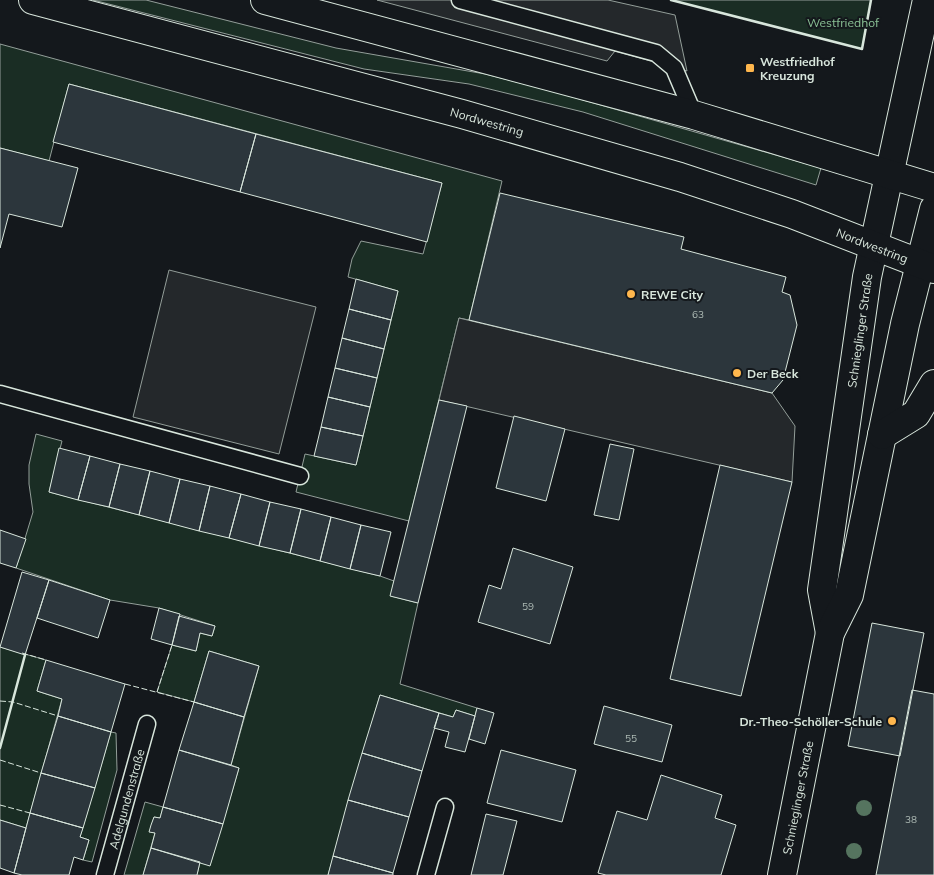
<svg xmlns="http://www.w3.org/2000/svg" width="934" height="875" font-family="Mulish,sans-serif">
	<rect width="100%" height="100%" fill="#14181c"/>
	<path fill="#1a2d24" stroke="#939e99" d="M93,0H146L336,48L485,74L548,90L821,168L816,185L583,112L469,84L364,69Z
		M671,0H871L862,49Z
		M0,44L502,181L469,320L459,318L409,521L296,492L305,454L356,465L398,291L348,277L352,259L361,241L423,254L442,183L69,84L49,161L0,148Z
		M36,434L62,441L49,492L380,576L394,581L391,596L418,603L400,684L477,708L475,716L456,710L453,717L380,695L328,875H197L200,862L210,865L239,768L231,765L259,666L209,651L194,702L157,692L172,645L196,651L200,633L212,636L215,626L159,608L110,600L16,568L33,512L29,484V465Z
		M0,647L46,660L37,691L62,699L26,828L0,820Z
		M111,732L116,733L117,770L92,862L83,860L89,840L80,837Z
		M145,802L163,807L160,818L154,817L150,831L155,833L143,875H124Z"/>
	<path fill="#24282b" stroke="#939e99" d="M377,0H608L675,15L687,71L615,51L607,61Z
		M169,270L316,307L279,454L133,417Z
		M459,318L772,393L795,426L792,482L439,400Z"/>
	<path fill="#2c363c" stroke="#d8e6dc" d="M69,84L256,134L240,192L53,142Z
		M256,134L442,183L427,242L240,192Z
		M0,148L78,168L62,227L9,214L0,248Z
		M500,193L684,237L681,249L786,277L782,292L790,295L797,325L783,380L772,393L469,320Z
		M356,279L398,291L391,320L349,309Z
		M349,309L391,320L384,349L342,338Z
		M342,338L384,349L377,378L335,368Z
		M335,368L377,378L370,407L328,397Z
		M328,397L370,407L363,436L321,427Z
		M439,400L467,406L418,603L390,596Z
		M514,416L565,429L546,501L496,488Z
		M321,427L363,436L356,465L314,456Z
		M610,444L634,449L619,520L594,515Z
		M59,448L90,456L78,500L49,492Z
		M90,456L120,464L109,507L78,500Z
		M120,464L150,471L139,515L109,507Z
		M720,465L792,482L741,696L670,679Z
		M150,471L180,479L169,523L139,515Z
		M180,479L210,486L199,531L169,523Z
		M210,486L241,494L229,538L199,531Z
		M241,494L270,502L259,546L229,538Z
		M270,502L301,509L290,553L259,546Z
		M301,509L331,517L320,561L290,553Z
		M331,517L361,525L350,569L320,561Z
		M361,525L391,532L380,576L350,569Z
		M0,530L26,539L16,568L0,563Z
		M513,548L573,567L550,644L478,622L489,585L501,589Z
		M22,572L49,580L25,655L0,647Z
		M49,580L110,600L98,638L37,618Z
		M159,608L180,614L172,645L151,639Z
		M179,616L215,626L212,636L200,633L196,651L172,645Z
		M872,623L924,633L900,756L848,746Z
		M209,651L259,666L244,717L194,702Z
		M46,660L125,684L111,732L58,716L62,699L37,691Z
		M912,690L934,694V875H876Z
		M380,695L439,713L422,771L362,753Z
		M194,702L244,717L231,765L179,750Z
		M604,706L672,725L662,762L594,744Z
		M477,708L494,713L485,744L469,739Z
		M456,710L475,716L465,752L445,747L449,732L434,728L439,713L453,717Z
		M58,716L111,732L95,788L41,773Z
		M179,750L239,768L223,824L163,807Z
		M501,750L576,770L562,822L487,803Z
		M362,753L422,771L409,817L348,800Z
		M41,773L95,788L83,828L30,813Z
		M661,775L722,795L715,818L736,825L721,875H606L598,873L617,811L647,820Z
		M348,800L409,817L393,873L333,856Z
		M163,807L223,824L210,866L151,848L155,833L149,832L151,825L154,817L160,818Z
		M30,813L83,828L80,837L89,840L83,860L74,857L69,875H22L14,873Z
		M486,814L517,821L503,875H471Z
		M0,820L26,828L14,873L0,868Z
		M151,848L200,862L197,875H143Z
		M333,856L393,873V875H328Z"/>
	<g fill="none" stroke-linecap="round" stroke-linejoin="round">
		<g stroke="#d8e6dc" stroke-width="19">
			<g id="lane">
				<path d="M460,0L656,53L674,68L694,115"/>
				<path d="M0,394L300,476"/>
				<path id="s1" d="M105,875L147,724"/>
				<path d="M426,875L445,807"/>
			</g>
		</g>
		<g stroke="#d8e6dc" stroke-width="30">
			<g id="secondary">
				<path id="s2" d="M830,633L822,590L867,277L927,0"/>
				<path id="s3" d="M782,875L830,633L849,595L905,324L934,209"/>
			</g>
		</g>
		<g stroke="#d8e6dc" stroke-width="30">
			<g id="primary">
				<path id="s4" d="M33,0L462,114L680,177L792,214L934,269"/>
				<path d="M265,0L694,115L934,188"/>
				<path d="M882,435L916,414L934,384"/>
			</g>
		</g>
		<use href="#lane" stroke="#14181c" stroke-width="16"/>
		<use href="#secondary" stroke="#14181c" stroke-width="28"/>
		<use href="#primary" stroke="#14181c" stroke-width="28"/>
		<path stroke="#d8e6dc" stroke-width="1" stroke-dasharray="6 2.5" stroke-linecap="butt" d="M22,653L46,660
			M125,684L194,702
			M157,692L172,645
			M0,701L13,702L58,716
			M0,760L41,773
			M0,805L30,813"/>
		<path stroke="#d8e6dc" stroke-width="2.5" d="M671,0L862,49L871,0
			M0,748L25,655"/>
	</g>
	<g fill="#55745f">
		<circle cx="864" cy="808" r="8"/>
		<circle cx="854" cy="851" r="8"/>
	</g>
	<g fill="#ffb74d" stroke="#14181c" stroke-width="2">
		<rect x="745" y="63" width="10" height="10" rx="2.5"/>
		<circle cx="631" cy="294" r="5"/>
		<circle cx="737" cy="373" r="5"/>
		<circle cx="892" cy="721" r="5"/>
	</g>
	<g text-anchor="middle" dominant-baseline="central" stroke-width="4" stroke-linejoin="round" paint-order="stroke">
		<g font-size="10" fill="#adbab4">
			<text x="698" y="314">63</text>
			<text x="528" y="606">59</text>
			<text x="631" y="738">55</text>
			<text x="911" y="819">38</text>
		</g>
		<g font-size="12" fill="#8ac095" stroke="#14181c">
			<text x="843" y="22">Westfriedhof</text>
		</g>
		<g font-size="12" font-weight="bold" fill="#d8e6dc" stroke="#14181c" text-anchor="start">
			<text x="760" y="61">Westfriedhof<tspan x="760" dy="14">Kreuzung</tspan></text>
			<text x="641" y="294">REWE City</text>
			<text x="747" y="373">Der Beck</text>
			<text x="882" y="721" text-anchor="end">Dr.-Theo-Schöller-Schule</text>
		</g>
		<g font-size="12" fill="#d8e6dc" stroke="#14181c">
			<text stroke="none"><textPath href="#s4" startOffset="470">Nordwestring</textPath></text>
			<text stroke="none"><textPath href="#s4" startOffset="875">Nordwestring</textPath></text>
			<text stroke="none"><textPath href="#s2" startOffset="306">Schnieglinger Straße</textPath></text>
			<text stroke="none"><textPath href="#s3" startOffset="79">Schnieglinger Straße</textPath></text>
			<text stroke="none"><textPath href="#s1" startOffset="79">Adelgundenstraße</textPath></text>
		</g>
	</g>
</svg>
